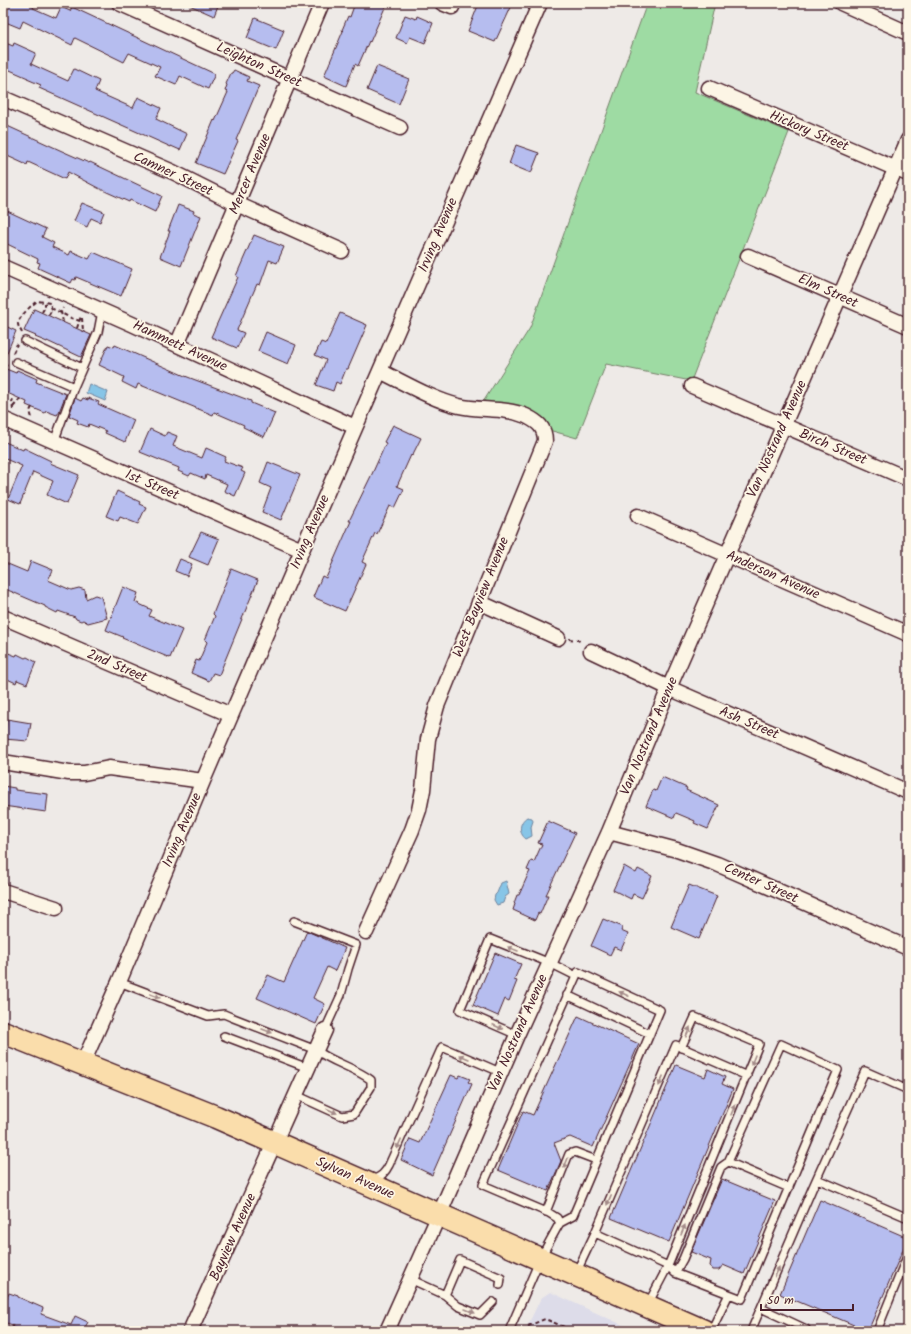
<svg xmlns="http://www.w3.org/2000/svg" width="911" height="1334" font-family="Kalam,sans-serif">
	<rect width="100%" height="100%" fill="#eeeae7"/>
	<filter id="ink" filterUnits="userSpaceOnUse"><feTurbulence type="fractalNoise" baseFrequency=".025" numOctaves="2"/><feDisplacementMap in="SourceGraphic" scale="8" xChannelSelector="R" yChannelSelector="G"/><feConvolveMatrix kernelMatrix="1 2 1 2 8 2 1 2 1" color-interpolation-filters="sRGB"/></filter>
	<g filter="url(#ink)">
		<path fill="#dddce9" d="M550,1292L636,1331H525L541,1298Z"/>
		<path fill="#9edba3" stroke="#747d67" d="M647,3H715L695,92L789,132L691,381L606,364L577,438L478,410L530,328Z"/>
		<path fill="#87c5e7" stroke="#6f839c" d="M89,384L108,392L105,401L86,393Z
			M527,817L532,818L533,821L531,827L532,836L526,839C518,833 519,822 527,817Z
			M506,881L509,894L505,897L503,903L497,905L494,900L495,895L497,893L501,883Z"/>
		<path fill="#b6bdef" stroke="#4a1f2b" d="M8,3H35L33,8L56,18L61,7L70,11L72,7L215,74L208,89L180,76L176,85L155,76L160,67L129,53L124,62L75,38L72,45L23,21L20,28L3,21V15Z
			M185,3H219L214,16Z
			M355,3H387L370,42L369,41L358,66L355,64L346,86L324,76L343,31L342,30L348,16L350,17Z
			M479,3H513L495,42L468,31Z
			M405,15L416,19L417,16L433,23L425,43L410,37L407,43L396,38Z
			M255,18L284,30L276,50L247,38Z
			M3,42L13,46L14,43L36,53L31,64L68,81L74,69L99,81L95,91L133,108L138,97L161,108L156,119L187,134L180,150L171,146V147L39,88L41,85L27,79L28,78L3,67Z
			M377,66L409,79L399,104L367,90Z
			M234,70L249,77L247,81L259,86L236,140L238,141L223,174L196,163L214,120L215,121L228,92L225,91L227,85L226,84L231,73H232Z
			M3,124L62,151L89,163L90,162L162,196L155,212L130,200L129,202L98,188L68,172L65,179L28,162L27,165L3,154Z
			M516,145L539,153L531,173L509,164Z
			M82,203L104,212L100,222L91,218L87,227L74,221Z
			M178,205L194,211L193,213L201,216L181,266L160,257L170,231H168Z
			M3,209L46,229L42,237L54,243L52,247L69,255L71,251L89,259L93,252L132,269L121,296L76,277L75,280L73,279L71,283L38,268L40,263L37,262L38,259L3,242Z
			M254,235L284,247L277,263L269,260L260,285L257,284L237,330L244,333L237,348L211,337L238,277L236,276Z
			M34,309L91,335L81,357L47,341V342L35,337L36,336L24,331Z
			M340,313L367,325L348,369H346L340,384L336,382L333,391L316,385L326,360L315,355L321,342L326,344Z
			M3,325L16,331L3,362Z
			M266,332L296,345L288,364L258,351Z
			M108,345L114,347L115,345L185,376L251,401V403L275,413L264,437L243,427L244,425L214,412L213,415L138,384L136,389L122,382L124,377L99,365Z
			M6,369L16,373L17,370L37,379L36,382L66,394L59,412L57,415L46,411L45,413L26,405L27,402L3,391V376Z
			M75,398L81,401L83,398L88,400V398L99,402L98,404L109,409L134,420L125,442L105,433L106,431L89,424L88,427L77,423L78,420L69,416Z
			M393,425L421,438L412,456L411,455L397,486L404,489L395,508L390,506L377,534L375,533L362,562L366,564L345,611L313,597L322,576L326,578L351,521H349L372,474L386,443L384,442Z
			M150,429L165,436L167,432L177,436L173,446L202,458L206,448L226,457L224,461L243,468L241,471L245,473L235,496L224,491L227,484L206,475L205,479L191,473L189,476L178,471L179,468L140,452Z
			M3,441L23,450L24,448L51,461L50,463L79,475L67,504L47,495L53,481L33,472L20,504L8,499L22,466L3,458Z
			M268,462L300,475L281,520L262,512L271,488L260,483Z
			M117,491L140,502L139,504L146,507L138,524L120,517L118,521L106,516Z
			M201,532L219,539L208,565L189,557Z
			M180,559L192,564L187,576L175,571Z
			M31,561L53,570L48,580L71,590L79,588L85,590L86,599L95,595L101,597L107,618L88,623L83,620L81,621L76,619L75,617L58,611L57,613L45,607V606L3,588V562L27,572Z
			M231,569L258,580L219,675L213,673L209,681L191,673L196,660L199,661L207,642L205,640L215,616L213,614Z
			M123,587L138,593L135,602L152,610L149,616L182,630L170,658L122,638L123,637L106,630Z
			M3,651L16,656L17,654L25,658L27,657L36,662L27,684L17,680L16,683L3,677Z
			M7,719L31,723L28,741L4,739Z
			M662,777L687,788L686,790L719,805L708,829L694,823L695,821L676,813L674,818L646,806L653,790L656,791Z
			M3,786L15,788V790L48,794L46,812L3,806Z
			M548,821L575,833L546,895H548L540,914L538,913L535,920L513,910L515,904L514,903L517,895H519L527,877L530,871L527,870L531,861L534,862L542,844L538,843Z
			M624,866L636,873L638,869L652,876L642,898L633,894L631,899L613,890Z
			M689,885L717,896L699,939L671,927Z
			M603,919L623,927L621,931L628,934L621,950L614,947L610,955L591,946Z
			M307,931L345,948L335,971L327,967L313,998L325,1004L316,1024L257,998L268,975L284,982Z
			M495,953L521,964L514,980L517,981L509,1001L505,999L498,1016L473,1005Z
			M578,1016L639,1044L593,1147L570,1137L554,1143L561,1161L548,1191L498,1170L523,1111L533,1115Z
			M676,1065L705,1077L708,1069L725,1077L722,1084L733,1089L669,1242L611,1218Z
			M451,1075L458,1078L460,1075L470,1079L468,1082L472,1084L432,1175L401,1160L410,1139L420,1143Z
			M722,1179L775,1201L744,1274L723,1265L719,1270H713L710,1266L711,1260L691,1252Z
			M820,1200L908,1238L868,1331L780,1294Z
			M9,1293L18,1296V1297L43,1308L41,1314L71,1325L75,1316L88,1322L83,1331H22L12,1327L13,1325L3,1322V1296L7,1298Z"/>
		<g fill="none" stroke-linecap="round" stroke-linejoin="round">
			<g stroke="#4a1f2b" stroke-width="10">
				<path id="lane" d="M25,341L82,368
					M16,362L74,387
					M54,442L74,387L98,332L102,311
					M294,921L356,945L348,969L341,995L325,1030
					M119,982L208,1016L224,1014L231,1017L316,1050C333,1063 354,1067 371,1080V1087L354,1114L342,1116L296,1095
					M567,995L650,1034
					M517,1035L460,1010L490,939L550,963L576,976
					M224,1036L308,1068
					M728,1162L789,1188
					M817,1179L908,1218
					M372,1180C381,1177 385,1173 389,1165L442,1047L500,1072
					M546,1212L569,1154L575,1152L596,1160
					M595,1233L676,1045L747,1076
					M576,1273L595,1233L668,1266L759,1044L695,1017L681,1048
					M675,1273L683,1259L721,1167L728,1162L781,1044L838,1070L742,1299L729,1294
					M410,1279L445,1295L458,1306L480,1315L493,1302
					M445,1295L460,1260L501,1278L500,1285
					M648,1304L668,1266L675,1273L729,1294L711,1331
					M761,1308L806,1329
					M509,1331L540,1259L558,1226L560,1223L573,1216L660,1010L578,972L483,1185L549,1213L557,1218L560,1223
					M751,1331L812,1189L865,1071L908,1090
					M877,1331L908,1254"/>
			</g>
			<g stroke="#4a1f2b" stroke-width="17">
				<path id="street" d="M119,3L400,128
					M442,3L452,7
					M841,3L908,33
					M709,88L908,174
					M3,98L173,172L237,204L342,251
					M748,256L908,326
					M3,267L132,324L355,427
					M177,345L322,3
					M692,386L908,479
					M3,419L302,550
					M638,516L908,634
					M479,602L558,638
					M3,617L231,715
					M591,651L669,688L908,792
					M3,762L69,773H84L109,768L203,781
					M609,832L677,850L717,864L908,948
					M3,891L56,908
					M366,932L412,830L419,810L423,790L428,739L437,706L545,441C545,427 538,422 526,416C505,407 481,411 459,406C431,399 405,383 380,371
					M83,1063L119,982L203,781L302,550L540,3
					M190,1331L325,1030
					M387,1331L439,1215L517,1035L609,832L669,688L908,140"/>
			</g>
			<g stroke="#4a1f2b" stroke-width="25">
				<path id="primary" d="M3,1032L216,1117L704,1331"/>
			</g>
			<path stroke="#4a1f2b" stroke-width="2" stroke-dasharray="4 3" stroke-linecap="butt" d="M51,308L71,318L80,321
				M42,312L45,307V303
				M49,315L52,309L50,304
				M82,318L83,331
				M63,322L61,312L63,308
				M77,328L81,316
				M22,333C21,330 18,327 18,324C17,319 33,303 38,301L50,303
				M13,353L17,344
				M3,373L7,364
				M3,395L4,393
				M13,407L20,399
				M32,407L30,411L32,418
				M13,410L12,402L14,396
				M569,639L578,640L582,643
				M528,1326L545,1319L574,1331"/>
			<use href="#lane" stroke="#fcf5e5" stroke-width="7"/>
			<use href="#street" stroke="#fcf5e5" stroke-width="14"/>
			<use href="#primary" stroke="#faddab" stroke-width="22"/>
		</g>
		<defs><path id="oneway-solid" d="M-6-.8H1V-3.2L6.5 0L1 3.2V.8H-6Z"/></defs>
		<g fill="#a38a88">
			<use href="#oneway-solid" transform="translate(513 949) rotate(-158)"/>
			<use href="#oneway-solid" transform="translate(624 994) rotate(-155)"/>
			<use href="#oneway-solid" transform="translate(155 996) rotate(21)"/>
			<use href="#oneway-solid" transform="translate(498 1027) rotate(24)"/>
			<use href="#oneway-solid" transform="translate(267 1031) rotate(21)"/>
			<use href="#oneway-solid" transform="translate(688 1032) rotate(-66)"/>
			<use href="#oneway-solid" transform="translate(464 1057) rotate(-157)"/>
			<use href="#oneway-solid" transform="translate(753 1060) rotate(112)"/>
			<use href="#oneway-solid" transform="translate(661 1081) rotate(113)"/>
			<use href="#oneway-solid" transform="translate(733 1110) rotate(-68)"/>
			<use href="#oneway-solid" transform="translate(332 1111) rotate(25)"/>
			<use href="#oneway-solid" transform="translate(399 1144) rotate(114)"/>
			<use href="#oneway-solid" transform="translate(566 1163) rotate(112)"/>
			<use href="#oneway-solid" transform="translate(609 1200) rotate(113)"/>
			<use href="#oneway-solid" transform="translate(683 1230) rotate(-68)"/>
			<use href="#oneway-solid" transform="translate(777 1272) rotate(-67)"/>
			<use href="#oneway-solid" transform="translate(470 1311) rotate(23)"/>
		</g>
	</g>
	<g text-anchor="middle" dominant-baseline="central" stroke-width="3.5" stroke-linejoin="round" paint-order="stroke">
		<g font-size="14" fill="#4a1f2b" stroke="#fcf5e5">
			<text transform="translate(259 65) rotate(24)">Leighton Street</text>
			<text transform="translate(809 131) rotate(23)">Hickory Street</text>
			<text transform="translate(173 174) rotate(25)">Camner Street</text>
			<text transform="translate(250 174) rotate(-67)">Mercer Avenue</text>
			<text transform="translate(438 235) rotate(-67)">Irving Avenue</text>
			<text transform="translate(828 291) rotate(24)">Elm Street</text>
			<text transform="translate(180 346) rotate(25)">Hammett Avenue</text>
			<text transform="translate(777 439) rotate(-66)">Van Nostrand Avenue</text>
			<text transform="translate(833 447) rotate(23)">Birch Street</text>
			<text transform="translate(152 485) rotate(23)">1st Street</text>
			<text transform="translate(310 532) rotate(-67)">Irving Avenue</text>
			<text transform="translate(773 575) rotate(24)">Anderson Avenue</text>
			<text transform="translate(481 597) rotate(-68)">West Bayview Avenue</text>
			<text transform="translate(117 666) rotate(23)">2nd Street</text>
			<text transform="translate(749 723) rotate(23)">Ash Street</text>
			<text transform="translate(649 736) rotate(-67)">Van Nostrand Avenue</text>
			<text transform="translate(182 830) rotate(-67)">Irving Avenue</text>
			<text transform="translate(761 883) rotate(24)">Center Street</text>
			<text transform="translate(518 1033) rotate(-66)">Van Nostrand Avenue</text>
			<text transform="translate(355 1178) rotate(24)">Sylvan Avenue</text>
			<text transform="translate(233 1237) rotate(-66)">Bayview Avenue</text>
		</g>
	</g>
	<rect width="911" height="1334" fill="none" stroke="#fcf5e5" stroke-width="16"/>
	<rect x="8" y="8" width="895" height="1318" fill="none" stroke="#4a1f2b" stroke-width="1.5" filter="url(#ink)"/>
	<path d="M761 1304v6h92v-6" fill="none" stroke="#4a1f2b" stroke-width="2"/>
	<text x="767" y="1304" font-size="12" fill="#4a1f2b" stroke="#fcf5e5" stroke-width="3" paint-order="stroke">50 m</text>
</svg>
